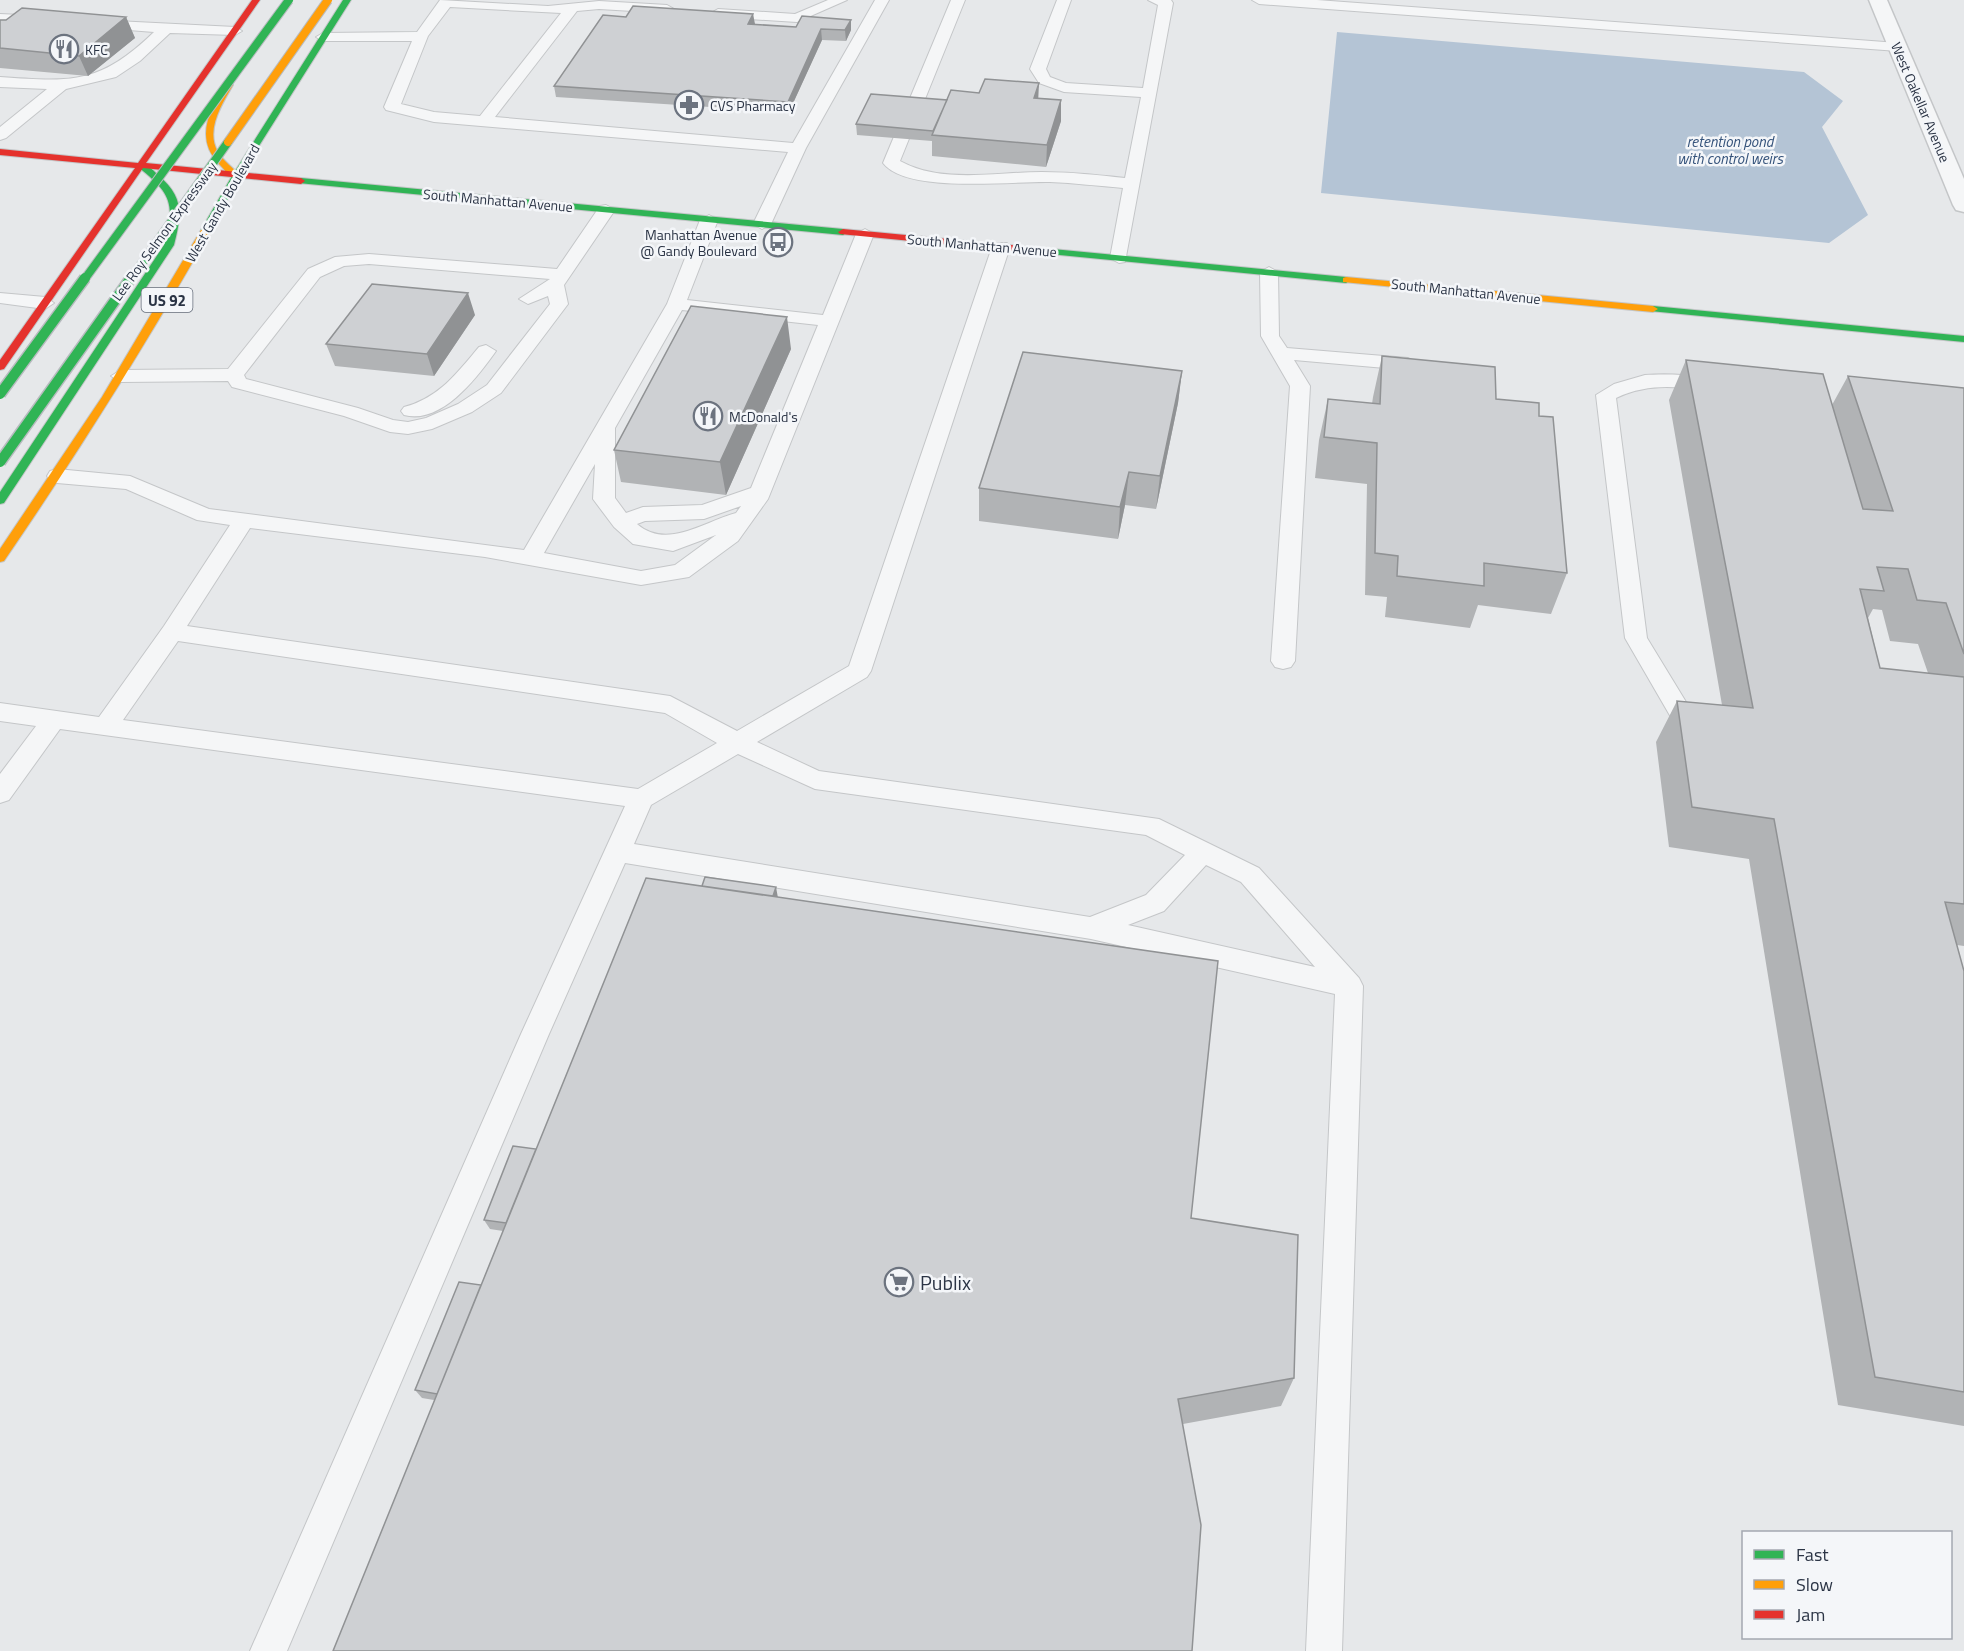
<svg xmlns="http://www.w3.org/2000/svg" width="1964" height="1651" font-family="'Titillium Web',sans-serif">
	<rect width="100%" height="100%" fill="#e6e8ea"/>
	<path fill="#b4c4d5" d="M1337,32L1804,72L1843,101L1822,127L1868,215L1829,243L1321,193Z"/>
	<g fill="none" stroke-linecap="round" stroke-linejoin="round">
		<g stroke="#c4c6c8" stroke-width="2">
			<path id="lane" d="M440,0L548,6L599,1L667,5L674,9L667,13L599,9L577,11L495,117L793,143L875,0H889L806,148L771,224L762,229L753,224L788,152L434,122L386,110L384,107L412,41H323L316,37L323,33L417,32ZM450,7L561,13L480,116L434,112L401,104L428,36Z
				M828,0H847L797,22L718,17L711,13L718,9L795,14Z
				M951,0H965L900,161C941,184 997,172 1042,172C1070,172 1098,175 1125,178L1141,97L1064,92L1039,83L1030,69L1057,0H1071L1046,69L1050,77L1066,83L1143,88L1158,5L1148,0H1171L1173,3L1125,262L1119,263L1110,258L1123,188C1099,186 1074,183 1050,182C1013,181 906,194 883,163Z
				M1252,0H1317L1898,43L1905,47L1898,51L1259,4Z
				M0,14L42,16L49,20L42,24L0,22Z
				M96,20L235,27L242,31L235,35L170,33L140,61L116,77L66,89L6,138L0,140V127L47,89L0,87V77C72,82 99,85 154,32L91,27L89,24L91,21Z
				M606,205L615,210L564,285L568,304L565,308L501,393L472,412L432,429L408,434L390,432L344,416L232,387L228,381L121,382L111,376L121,370L228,369L308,269L335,257L369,254L557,269L600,206ZM369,264L550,279L519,299L528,304L548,296L550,304L487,385L458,404L426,418L408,422L393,420L358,408L246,379L244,375L320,277L344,266Z
				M709,215L718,220L687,300L823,315L856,234L865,229L874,234L768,499L738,541L689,577L641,585L485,557L250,528L187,626L670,696L737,731L849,666L992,247L995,243H1007L1010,247L871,671L867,677L757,742L819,771L1159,819L1259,868L1359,978L1363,986L1342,1651H1306L1335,994L1091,939L625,863L549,1034L287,1651H250L521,1034L625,806L60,729L9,800L0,803V774L36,726L0,721V703L99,717L164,626L230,525L197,520L126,489L57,483L50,481L47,476L50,471L57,469L130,476L209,509L524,550L667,304L700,220ZM682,310L818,325L751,488L702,505L643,507L626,513L615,498V428ZM595,464L593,499L614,527L633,544L673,551L716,535L675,565L641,571L544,553ZM741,506L736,513C703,522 667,550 637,524L645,521L704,519ZM178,641L665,713L717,743L638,789L123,720ZM738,754L815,789L1146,835L1185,855L1146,895L1090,917L634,844L651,805ZM1206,865L1241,882L1315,967L1128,925L1164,911Z
				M1269,267L1278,272L1279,336L1287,348L1408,358L1418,364L1408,370L1294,360L1310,386L1295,661L1291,667L1283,669L1275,667L1271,661L1290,386L1261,336L1260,272Z
				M0,293L45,297L54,303L45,309L0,303Z
				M486,345L496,351C477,378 441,425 404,415L401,411L404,407C439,398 457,373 479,347Z
				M1645,375C1660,374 1712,373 1720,385C1715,391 1710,391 1703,390C1672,386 1646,384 1616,398L1647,638L1697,720L1694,726L1685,729L1676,726L1625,638L1596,395L1614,384Z"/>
		</g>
		<g stroke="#c4c6c8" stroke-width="3">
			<path id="street" d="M1869,0H1887L1964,179V212L1956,210L1953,205Z"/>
		</g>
		<g stroke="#c4c6c8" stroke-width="2">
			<path id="fast" d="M343,0H351L240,176L211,230L203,232L201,230L232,176Z
				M138,163C146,163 152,169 158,175C184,197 182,214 174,245L4,503L0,504V492L164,245C176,204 171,193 138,167Z
				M301,178L843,229L848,232L843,235L298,183L297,181Z
				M1042,248L1346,277L1351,280L1346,283L1039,253V249Z
				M1653,306L1964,336V342L1650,311L1648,309Z"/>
		</g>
		<g stroke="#c4c6c8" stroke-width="2">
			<path id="slow" d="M226,83L233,85C222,104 205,130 218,152C223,161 234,168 240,176L236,179C229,176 224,169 219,164C194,138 210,109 226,83Z
				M206,227L211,230C147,343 78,453 4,561L0,562V549L102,397L201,230Z
				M1346,277L1653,306L1658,309L1653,312L1343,282V278Z"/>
		</g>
		<g stroke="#c4c6c8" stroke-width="2">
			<path id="jam" d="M252,0H260L146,163L301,178L305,181L301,184L143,168L4,369L0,370V360L135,168L0,155V149L138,163Z
				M843,229L1042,248L1047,251L1042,254L840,234L838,232Z"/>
		</g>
		<use href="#lane" fill="#f5f6f7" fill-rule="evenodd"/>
		<use href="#street" fill="#f5f6f7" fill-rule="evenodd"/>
		<use href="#fast" fill="#30b455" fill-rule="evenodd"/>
		<use href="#slow" fill="#ff9f0a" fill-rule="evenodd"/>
		<use href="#jam" fill="#e5322d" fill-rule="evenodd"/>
		<g stroke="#b8bbbf" stroke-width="10" stroke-linecap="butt">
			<path id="fast-bridge-far1" d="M84,280L289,0
				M130,280L228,142"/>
		</g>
		<g stroke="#b8bbbf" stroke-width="13" stroke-linecap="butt">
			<path id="fast-bridge" d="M0,394L85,278
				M0,462L131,278"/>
		</g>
		<g stroke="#b8bbbf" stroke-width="10" stroke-linecap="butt">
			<path id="slow-bridge" d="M228,142L328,0"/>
		</g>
		<use href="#fast-bridge-far1" stroke="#30b455" stroke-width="8"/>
		<use href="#fast-bridge" stroke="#30b455" stroke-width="10"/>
		<use href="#slow-bridge" stroke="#ff9f0a" stroke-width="8"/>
	</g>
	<path fill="#b1b3b5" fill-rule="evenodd" d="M753,14L754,25L796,27L851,20V30L846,41L822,40L789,112L556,97L554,86Z
		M126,17L135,38L88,76L0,68V20Z
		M1039,98L1061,100V121L1046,167L932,156V141L857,135L856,124L947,100Z
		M475,315L434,376L335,366L326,344Z
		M791,349L726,495L621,482L614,450Z
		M1382,356L1539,416L1567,573L1551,614L1478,605L1470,628L1385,617L1387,597L1365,595L1367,484L1315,478L1319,440L1328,399L1372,404L1373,397Z
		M1686,360L1832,405L1848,376L1964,388V946L1957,945L1964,971V1426L1838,1405L1749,859L1669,847L1656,742L1677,701L1722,705L1669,400ZM1873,609L1882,610L1890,641L1918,644L1928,673L1880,668L1868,618Z
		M1182,371L1178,403L1156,509L1125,505L1118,539L979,521V488Z
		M778,897L1191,1218L1294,1378L1281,1406L1183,1424L434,1400L422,1398L415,1390L481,1285L503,1231L490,1229L484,1220L536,1149Z"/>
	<path fill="#909294" d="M753,14L755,24L749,35L748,24Z
		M126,17L135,38L88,76L79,56Z
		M851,20V30L846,41L845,30Z
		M821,29L822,40L789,112L788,102Z
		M1039,83L1038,104L1034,98Z
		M1061,100V121L1046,167L1047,145Z
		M468,293L475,315L434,376L427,354Z
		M787,317L791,349L726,495L720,462Z
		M1182,371L1178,403L1156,509L1160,476Z
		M1129,472L1125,505L1118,539L1120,507Z
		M776,887L778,898L764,922Z"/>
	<path fill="#ced0d3" stroke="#909294" stroke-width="1.5" d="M633,6L753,14L748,24L796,27L802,16L851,20L845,30L821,29L788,102L554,86L603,15L626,17Z
		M22,8L126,17L79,56L0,48V20H6Z
		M985,79L1039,83L1034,98L1061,100L1047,145L932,135L951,90L979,93Z
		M871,94L947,100L933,131L856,124Z
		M372,284L468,293L427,354L326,344Z
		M691,306L787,317L720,462L614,450Z
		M1023,352L1182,371L1160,476L1129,472L1120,507L979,488Z
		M1382,356L1495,367L1496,399L1539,403V416L1553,417L1567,573L1484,563V586L1397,576L1398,556L1375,553L1377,443L1324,437L1328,399L1380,404Z
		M1686,360L1823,374L1863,509L1893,511L1848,376L1964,388V654L1946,603L1917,600L1908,569L1877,567L1884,591L1860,589L1880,668L1964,677V904L1945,902L1964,971V1392L1875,1377L1774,819L1692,807L1677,701L1753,708Z
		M705,877L776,887L773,896L702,886Z
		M646,878L1218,961L1191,1218L1298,1235L1294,1378L1178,1399L1201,1525L1192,1651H333Z
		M513,1146L536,1149L506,1223L484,1220Z
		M459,1282L481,1285L437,1394L415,1390Z"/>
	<defs>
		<g id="restaurant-ring" transform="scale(1.5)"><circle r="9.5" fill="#f4f6f9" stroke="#6c737f" stroke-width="1.5"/><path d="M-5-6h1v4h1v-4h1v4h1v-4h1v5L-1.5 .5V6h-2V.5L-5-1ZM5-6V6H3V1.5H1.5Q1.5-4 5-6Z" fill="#6c737f"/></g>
		<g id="pharmacy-ring" transform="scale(1.5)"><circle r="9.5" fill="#f4f6f9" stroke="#6c737f" stroke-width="1.5"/><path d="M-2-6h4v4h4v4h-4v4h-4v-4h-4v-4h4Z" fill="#6c737f"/></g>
		<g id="bus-ring" transform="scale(1.5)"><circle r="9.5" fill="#f4f6f9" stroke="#6c737f" stroke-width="1.5"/><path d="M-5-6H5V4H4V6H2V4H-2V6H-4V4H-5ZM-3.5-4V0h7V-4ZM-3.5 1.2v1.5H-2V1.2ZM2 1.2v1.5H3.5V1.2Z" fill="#6c737f"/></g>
		<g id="supermarket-ring" transform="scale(1.5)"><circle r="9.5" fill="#f4f6f9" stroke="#6c737f" stroke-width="1.5"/><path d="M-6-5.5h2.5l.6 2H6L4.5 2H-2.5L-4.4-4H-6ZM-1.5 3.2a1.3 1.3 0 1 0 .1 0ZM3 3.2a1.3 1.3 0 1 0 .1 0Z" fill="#6c737f"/></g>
	</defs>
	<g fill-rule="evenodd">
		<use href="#restaurant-ring" x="64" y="49"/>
		<use href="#pharmacy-ring" x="689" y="105"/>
		<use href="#bus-ring" x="778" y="242"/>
		<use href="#restaurant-ring" x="708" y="416"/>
		<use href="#supermarket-ring" x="899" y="1282"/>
	</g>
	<g text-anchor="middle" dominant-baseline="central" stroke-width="5" stroke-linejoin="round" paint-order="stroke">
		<g font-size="14" fill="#2b3445" stroke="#f4f6f9" text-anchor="start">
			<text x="85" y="49">KFC</text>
			<text x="710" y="105">CVS Pharmacy</text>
			<text x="757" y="234" text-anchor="end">Manhattan Avenue<tspan x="757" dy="16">@ Gandy Boulevard</tspan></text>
			<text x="729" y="416">McDonald's</text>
		</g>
		<g font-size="14" fill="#2b3445" stroke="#f4f6f9">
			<text transform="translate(1921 102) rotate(67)">West Oakellar Avenue</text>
			<text transform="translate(498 200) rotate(5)">South Manhattan Avenue</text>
			<text transform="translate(222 203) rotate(-60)">West Gandy Boulevard</text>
			<text transform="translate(164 231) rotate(-54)">Lee Roy Selmon Expressway</text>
			<text transform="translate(982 245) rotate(5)">South Manhattan Avenue</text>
			<text transform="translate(1466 291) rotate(6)">South Manhattan Avenue</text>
		</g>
		<g font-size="15" font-style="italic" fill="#34527a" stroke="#f4f6f9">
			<text x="1730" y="141">retention pond<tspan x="1730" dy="17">with control weirs</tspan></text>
		</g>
		<rect fill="#f4f6f9" stroke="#676e7b" stroke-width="1.5" x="141.5" y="288" width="51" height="24" rx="4.5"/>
		<g font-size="15" font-weight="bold" fill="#2b3445">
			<text x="167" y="300">US 92</text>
		</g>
		<g font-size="20" fill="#2b3445" stroke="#f4f6f9" text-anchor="start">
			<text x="920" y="1282">Publix</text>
		</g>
	</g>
	<rect x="1742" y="1531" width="210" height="108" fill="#f4f6f9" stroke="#a4a8b1" stroke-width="1.5"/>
	<rect x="1754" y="1550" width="30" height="9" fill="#30b455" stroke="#a4a8b1" stroke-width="1.5"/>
	<text x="1796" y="1561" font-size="18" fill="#2b3445">Fast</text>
	<rect x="1754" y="1580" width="30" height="9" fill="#ff9f0a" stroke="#a4a8b1" stroke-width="1.5"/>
	<text x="1796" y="1591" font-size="18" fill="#2b3445">Slow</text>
	<rect x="1754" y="1610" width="30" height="9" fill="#e5322d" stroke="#a4a8b1" stroke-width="1.5"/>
	<text x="1796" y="1621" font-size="18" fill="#2b3445">Jam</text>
</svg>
